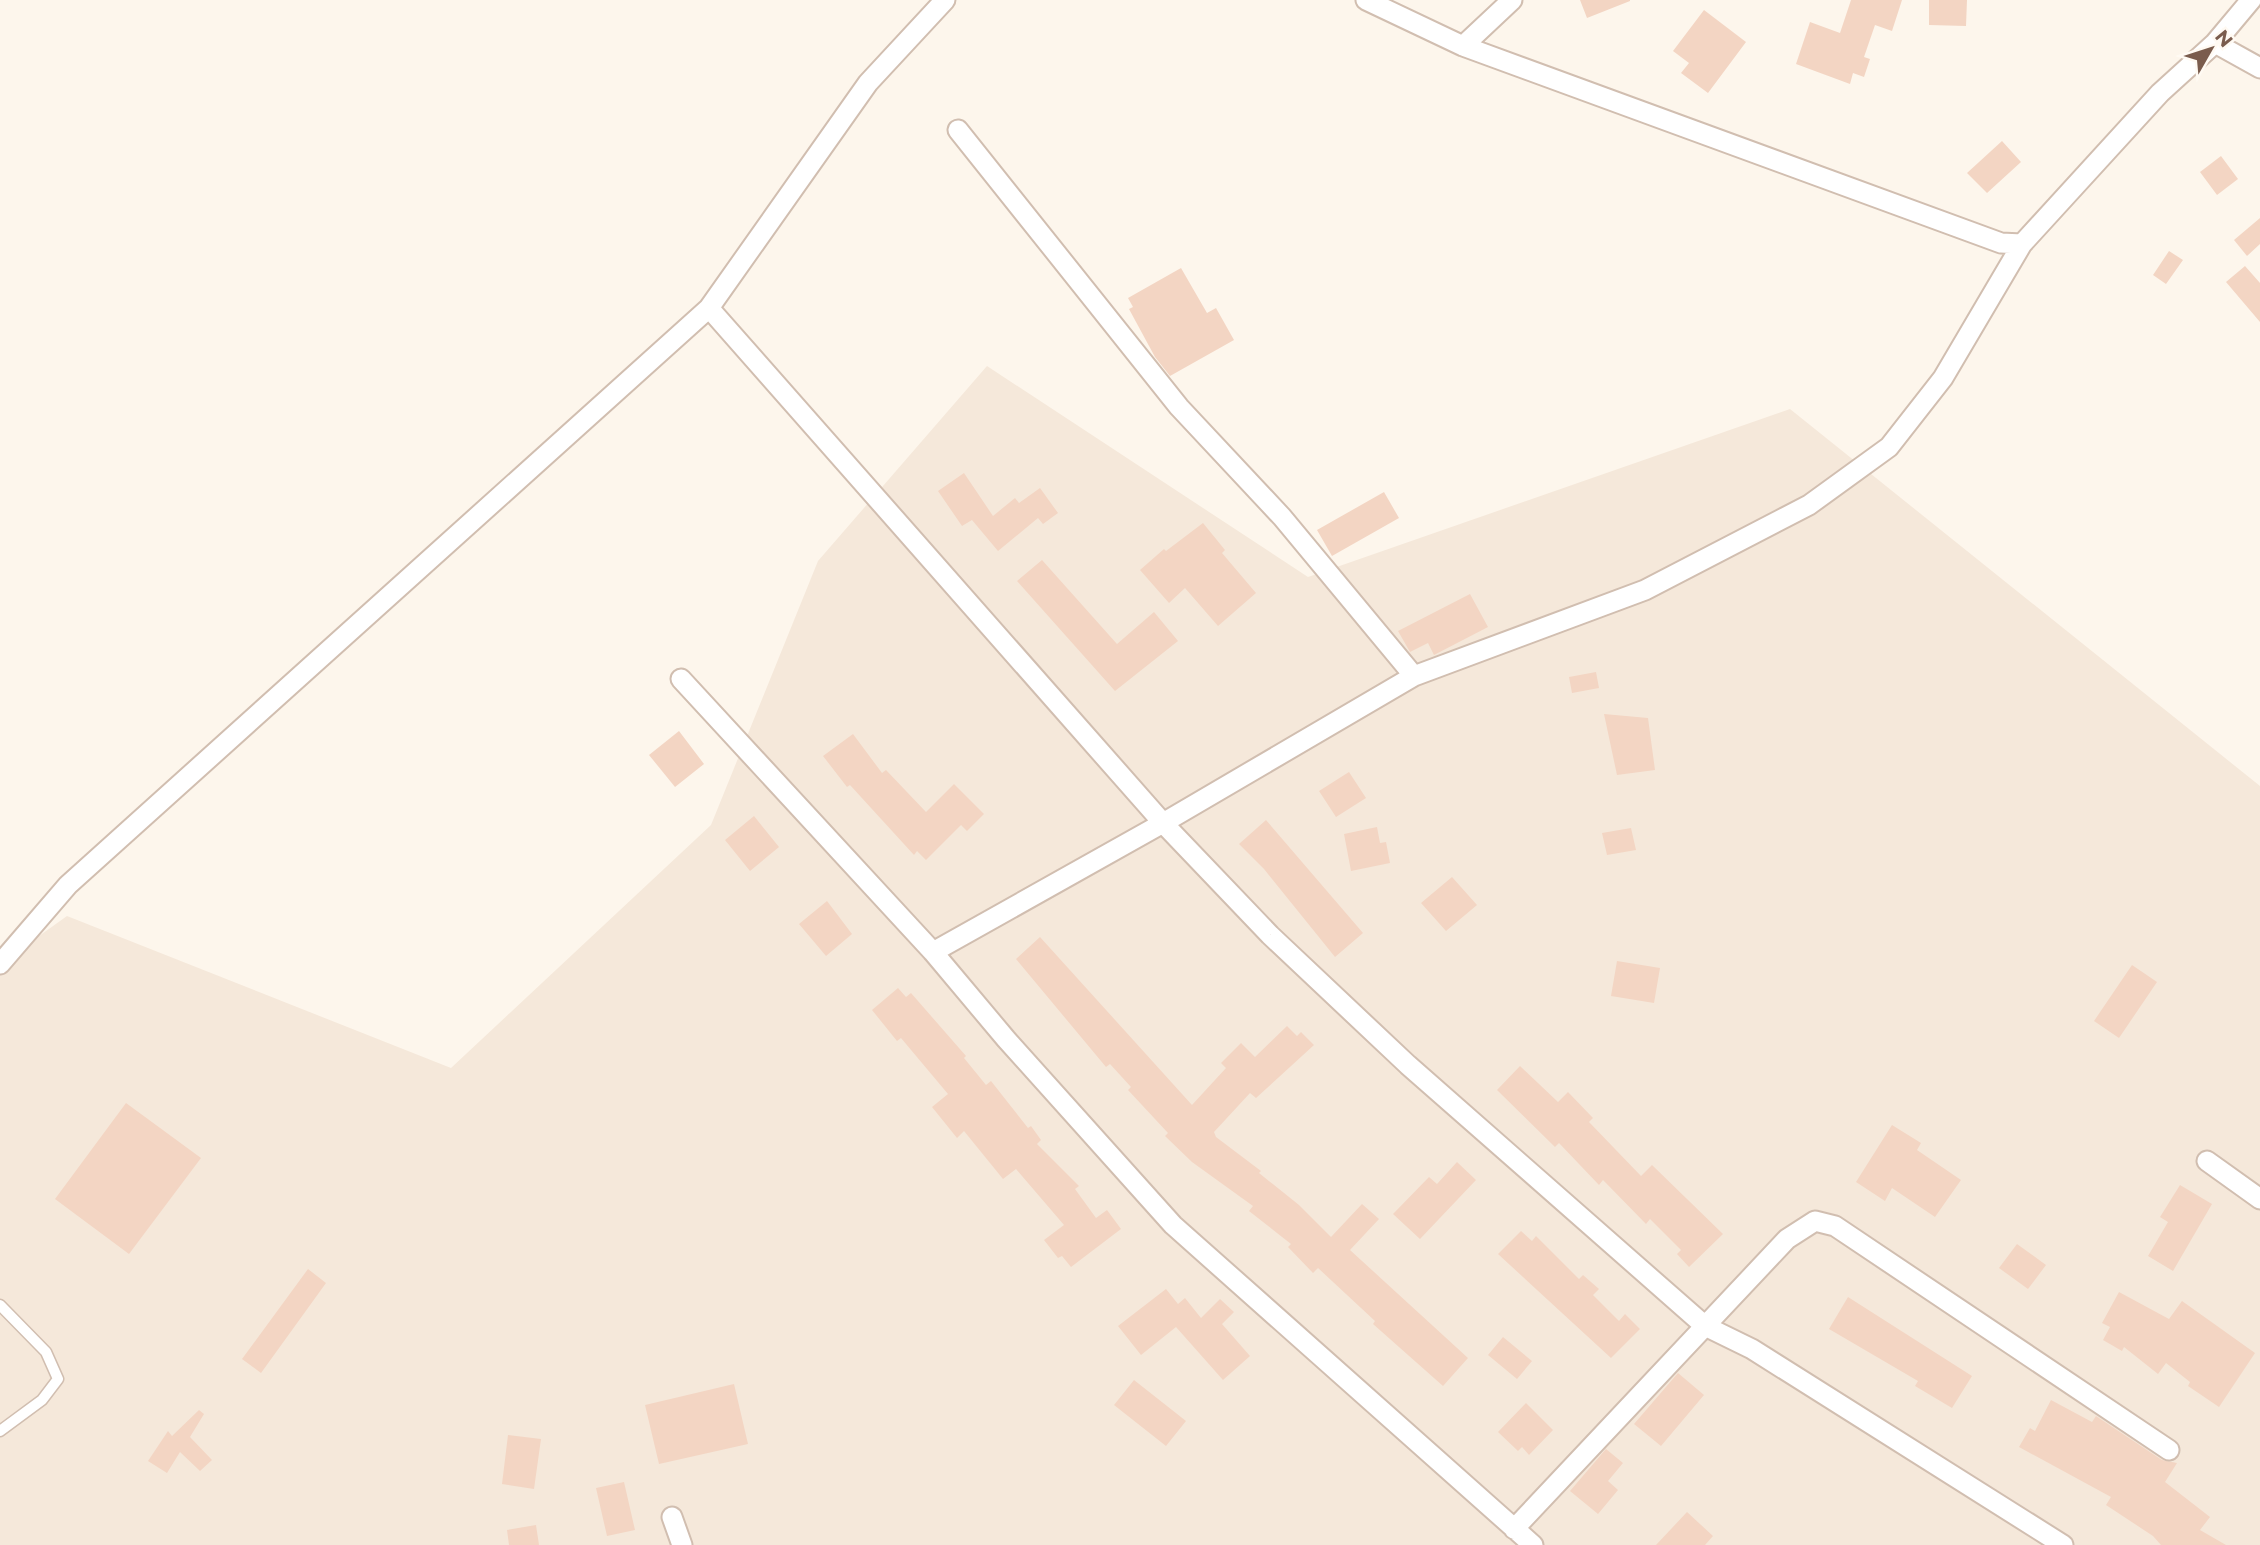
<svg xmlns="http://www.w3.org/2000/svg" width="2260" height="1545" font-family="Montserrat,sans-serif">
	<rect width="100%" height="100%" fill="#fdf6ec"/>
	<path fill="#f5e8da" d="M987,366L1308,577L1790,409L2260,786V1545H0V964L67,916L451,1068L711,825L818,561Z"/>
	<path fill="#f3d5c3" d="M1580,0H1630V1L1587,18Z
		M1851,0H1902L1892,31L1875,25L1864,57L1870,59L1864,77L1853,73L1850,84L1796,64L1810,22L1840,33Z
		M1929,0H1967L1966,26L1929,25Z
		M1704,10L1746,42L1708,93L1681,73L1689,63L1673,51Z
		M2002,141L2021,162L1987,193L1967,173Z
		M2221,156L2238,179L2217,195L2200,172Z
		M2260,218V244L2247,256L2234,240Z
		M2169,251L2183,260L2166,284L2153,275Z
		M2245,266L2260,283V322L2226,282Z
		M1181,268L1207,313L1216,308L1234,340L1170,376L1155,357L1129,309L1133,307L1128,298Z
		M964,473L993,516L1015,498L1019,503L1040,488L1058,513L1043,524L1038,518L998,551L972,520L962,526L938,491Z
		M1384,492L1399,518L1332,556L1317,530Z
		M1203,523L1225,550L1222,553L1256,593L1218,626L1185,588L1169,603L1140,570L1164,549L1166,551Z
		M1042,560L1117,644L1154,612L1178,641L1115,691L1017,581Z
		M1470,594L1488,627L1434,655L1428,643L1410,652L1398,631Z
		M1596,672L1599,688L1572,693L1569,677Z
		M1604,714L1648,718L1655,770L1617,775Z
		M679,731L704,764L675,787L649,755Z
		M853,734L882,773L886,770L926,812L954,784L984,814L967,831L961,825L926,860L917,851L914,855L850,785L847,787L823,756Z
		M1349,772L1366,798L1336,817L1319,791Z
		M754,816L779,847L750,871L725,840Z
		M1266,820L1363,933L1335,957L1264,869L1239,844Z
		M1377,827L1380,843L1386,842L1390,863L1351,871L1344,834Z
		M1631,828L1636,850L1607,855L1602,833Z
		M1452,877L1477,905L1446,931L1421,903Z
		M827,901L852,934L826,956L799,924Z
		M1040,937L1192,1105L1226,1068L1221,1063L1241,1043L1255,1057L1287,1026L1297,1036L1301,1032L1314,1045L1256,1098L1250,1093L1214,1132L1216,1137L1261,1171L1259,1173L1299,1205L1331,1237L1362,1204L1379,1219L1350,1250L1468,1358L1443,1386L1373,1324L1375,1321L1318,1268L1313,1273L1288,1247L1291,1244L1249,1211L1253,1206L1192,1162L1165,1136L1168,1133L1128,1090L1131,1087L1110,1064L1106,1067L1016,959Z
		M1617,961L1660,968L1654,1003L1611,996Z
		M2132,965L2157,982L2119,1038L2094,1021Z
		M898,988L906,997L911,993L966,1056L964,1058L986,1085L991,1081L1028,1128L1031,1126L1041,1140L1037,1144L1079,1186L1075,1189L1096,1218L1107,1210L1121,1229L1071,1267L1062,1256L1058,1258L1044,1240L1064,1225L1016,1169L1003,1179L964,1131L957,1138L932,1107L948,1094L901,1038L897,1041L872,1010Z
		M1520,1066L1558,1102L1568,1092L1593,1118L1589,1122L1641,1176L1652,1165L1723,1234L1689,1267L1677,1254L1681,1250L1650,1219L1646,1224L1603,1180L1599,1185L1559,1143L1555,1147L1497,1090Z
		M126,1103L201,1158L129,1254L55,1199Z
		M1892,1125L1921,1143L1917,1150L1961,1180L1935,1217L1892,1188L1885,1201L1856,1182Z
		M1457,1162L1476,1180L1420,1239L1393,1214L1429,1177L1437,1184Z
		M2180,1185L2212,1204L2173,1271L2148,1256L2168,1222L2160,1217Z
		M1521,1231L1532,1241L1536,1236L1579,1279L1583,1275L1599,1289L1593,1295L1619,1321L1625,1314L1640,1329L1611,1358L1498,1254Z
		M2017,1244L2046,1265L2028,1289L1999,1268Z
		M308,1269L326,1283L261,1373L242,1359Z
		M1166,1289L1178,1304L1185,1298L1201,1318L1220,1299L1234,1312L1222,1324L1250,1356L1223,1380L1176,1327L1141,1355L1118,1326Z
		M2119,1292L2169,1319L2182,1301L2255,1353L2219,1407L2188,1386L2190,1382L2166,1363L2158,1374L2124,1347L2122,1351L2103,1340L2110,1327L2102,1323Z
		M1848,1297L1972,1376L1952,1408L1915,1386L1918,1381L1829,1329Z
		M1503,1337L1532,1361L1517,1379L1488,1355Z
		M1678,1373L1704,1395L1661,1446L1634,1424Z
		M1134,1380L1186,1421L1166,1446L1114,1405Z
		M734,1384L748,1444L659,1464L645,1405Z
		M2051,1400L2092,1422L2096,1416L2162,1460L2177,1463L2165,1482L2210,1517L2200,1530L2226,1545H2161L2153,1536L2106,1505L2111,1497L2019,1447L2030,1428L2035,1431Z
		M1526,1403L1553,1430L1529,1455L1522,1447L1518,1451L1498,1432Z
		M199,1410L204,1414L190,1437L212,1460L200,1471L180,1452L167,1473L148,1461L168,1431L172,1436Z
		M508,1435L541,1439L534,1489L502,1484Z
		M1606,1449L1623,1463L1608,1481L1618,1490L1598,1514L1570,1491Z
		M624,1482L635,1530L607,1536L596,1488Z
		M1687,1512L1713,1536L1705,1545H1656Z
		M536,1525L539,1545H509L507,1530Z"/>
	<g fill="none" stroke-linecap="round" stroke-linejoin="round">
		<g stroke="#d1beb0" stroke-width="13">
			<path id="service" d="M0,1305L46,1352L58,1379L42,1400L0,1431"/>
		</g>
		<g stroke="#d1beb0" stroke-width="23">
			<path id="minor" d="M1366,0L1463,46L2001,243L2022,244L2160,93L2215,43L2251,0
				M2215,43L2260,68
				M1463,46L1512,0
				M958,130L1179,407L1282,517L1414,676
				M709,308L1163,823L1270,935L1408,1065L1705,1326L1752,1349L2063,1545
				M681,679L933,952L1006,1039L1173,1225L1533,1545
				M933,952L1163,823L1414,676L1645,590L1809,505L1889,447L1943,378L2022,244
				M0,964L68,885L709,308L868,83L945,0
				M2207,1161L2260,1199
				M672,1517L682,1545
				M1514,1529L1787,1239L1815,1221L1835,1226L2169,1450"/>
		</g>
		<use href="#service" stroke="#fff" stroke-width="10"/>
		<use href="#minor" stroke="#fff" stroke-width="19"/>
	</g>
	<g transform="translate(2211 49) rotate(51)" stroke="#fffaf3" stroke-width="5" paint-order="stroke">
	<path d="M0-5L12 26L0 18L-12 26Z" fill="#7a5c4d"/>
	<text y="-10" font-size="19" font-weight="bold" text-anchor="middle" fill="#7a5c4d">N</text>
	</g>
</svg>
